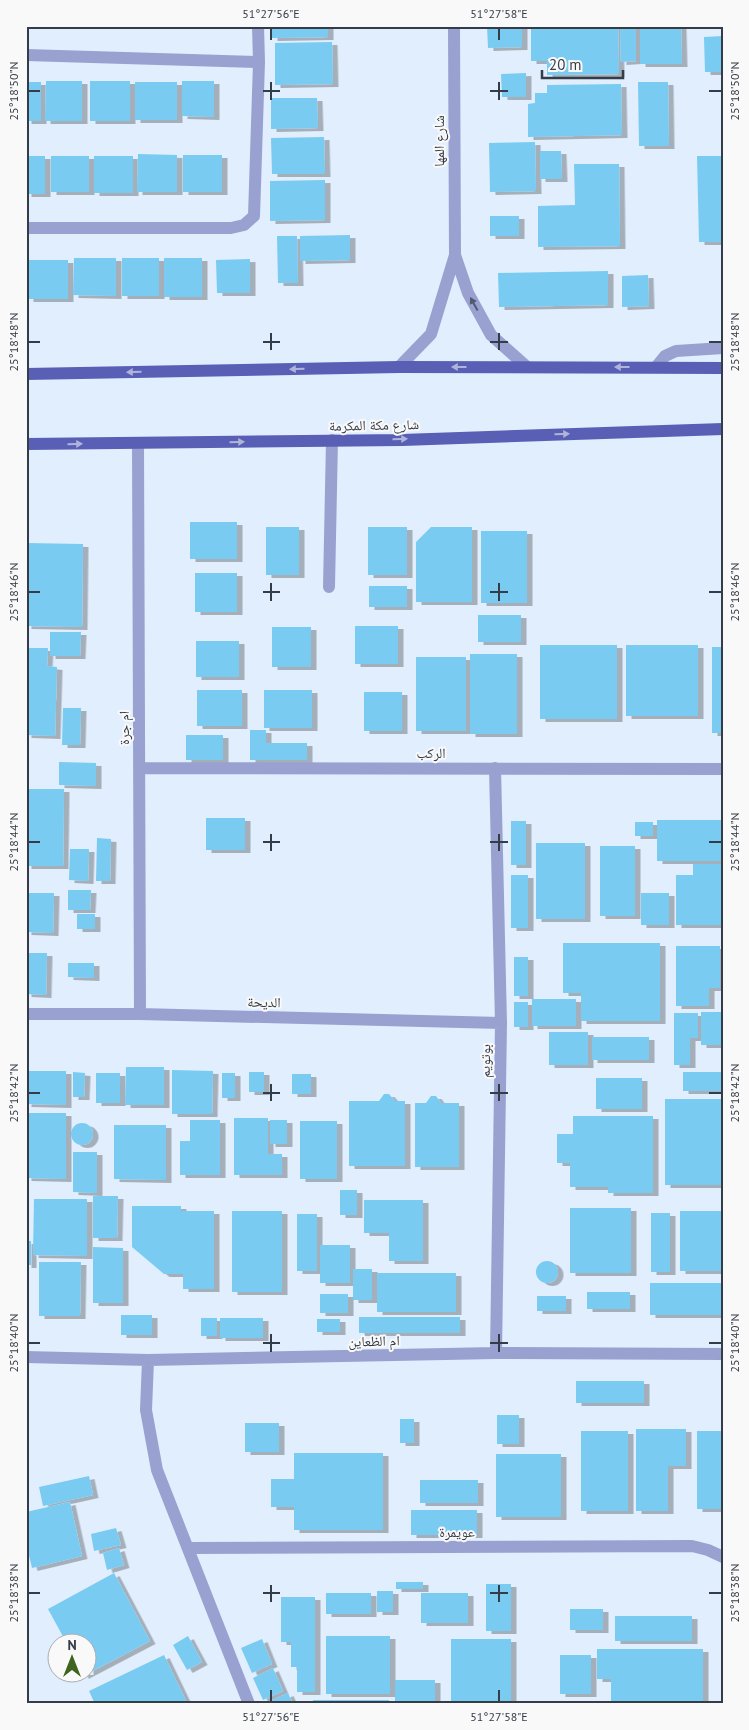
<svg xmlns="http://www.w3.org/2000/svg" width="749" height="1730" font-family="'PT Sans','Noto Naskh Arabic',sans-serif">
	<defs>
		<filter id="shadow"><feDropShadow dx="5.5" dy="3" stdDeviation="0" flood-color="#0004"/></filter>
	</defs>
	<rect width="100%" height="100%" fill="#e1eefe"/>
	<path fill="#79cbf2" filter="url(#shadow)" d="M272,26H328V37L272,38Z
		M487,26H522V47L488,48Z
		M531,26H618L619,74L547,75V61H531Z
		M620,26H636V61L621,62Z
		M640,26H681L682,64H640Z
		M723,36V72H705L704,37Z
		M332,42L333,84L275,85V43Z
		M526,73V97H502L501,74Z
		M46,81H82V121H45Z
		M90,81H130V121H90Z
		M182,81H214V117L182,116Z
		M26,82H41V121H26Z
		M135,82H177V120H135Z
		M638,82H668L669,146H639Z
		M621,84L622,135L528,137V104L535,103V93H547V85Z
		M271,98H317L318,128L271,129Z
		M324,137L325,174H272L271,138Z
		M535,142L536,191L490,192L489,143Z
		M540,151H561L562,179H540Z
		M138,154L177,155V192H137Z
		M183,155H222V192H183Z
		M26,156H45V194H26Z
		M51,156H89V192H51Z
		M94,156H133V193H94Z
		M697,156H723V242H699Z
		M574,164H619L620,246L538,247V206L575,205Z
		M325,180V220L270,221V181Z
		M490,216H519V236H490Z
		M350,235V260L300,261V236Z
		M277,236H297L298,283H278Z
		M74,258H116V296L73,295Z
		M122,258H159V296H122Z
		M164,258H202V297H164Z
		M250,259V293H217L216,260Z
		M28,260H68V299H28Z
		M608,271V305L499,307L498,273Z
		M648,275L649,306L622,307V276Z
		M190,522H237V559H190Z
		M266,527H299V575H266Z
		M368,527H407V575H368Z
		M431,527H472V602H416V542Z
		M481,531H527V603H481Z
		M26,543L83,544L82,627L26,626Z
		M195,573H237V612H195Z
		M369,586H407V607H369Z
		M478,615H521V642H478Z
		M355,626H398V664H355Z
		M272,627H311V667H272Z
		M50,632H81L80,656H50Z
		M196,641H239V677H196Z
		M540,645H617V719H540Z
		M626,645H698V716H626Z
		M712,647H723V733H712Z
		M26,648H48L47,666L57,667L55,736L26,735Z
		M470,654H517V734H470Z
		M416,657H466V731H416Z
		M197,690H242V726H197Z
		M264,690H312V728H264Z
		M364,692H402V731H364Z
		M63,708H81L80,745H62Z
		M250,730H266V743H307V760H250Z
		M186,735H223V760H186Z
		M59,762L96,763V786L59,785Z
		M26,789H64L63,866H26Z
		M206,818H245V850H206Z
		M657,820H723V861H657Z
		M511,821H526V865H511Z
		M635,822H653V836H635Z
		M97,838L111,839L110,881H96Z
		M536,843H585V919H536Z
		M600,846H635V916H600Z
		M70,849H89L88,881L69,880Z
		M693,864H723V925H676V875H693Z
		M511,875H528V928H511Z
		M68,890H91L90,910H68Z
		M26,893H54L53,933L26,932Z
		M641,893H669V925H641Z
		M77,914H95V929H77Z
		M563,943H660V1021H581V993H563Z
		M676,946H720V988H709V1006H676Z
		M26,953H47L46,995L26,994Z
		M514,957H528V996H514Z
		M68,963H94V978L68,977Z
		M532,999H576V1026H532Z
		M514,1002H528V1027H514Z
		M701,1012H723V1045H701Z
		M674,1013H698V1038H690V1065H674Z
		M549,1032H588V1065H549Z
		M592,1037H649V1060H592Z
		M126,1067H164V1105H125Z
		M172,1070L213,1071L212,1114H172Z
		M26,1071H66V1105L26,1104Z
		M73,1072L85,1073L84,1097H73Z
		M249,1072H264V1092H249Z
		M683,1072H723V1091H683Z
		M96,1073H120V1103H96Z
		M222,1073H235V1098H222Z
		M292,1074H311V1094H292Z
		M596,1078H642V1109H596Z
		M384,1094H389L395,1101H405V1166H349V1101H379Z
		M431,1096H436L441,1103H459V1167H415V1103H426Z
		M665,1099H723V1185H665Z
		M26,1113H66V1179L26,1178Z
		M573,1116H653V1193H608V1187H570V1163H557V1134H573Z
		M234,1118H268V1154H282V1175H234Z
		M190,1120H220V1175H180V1141H190Z
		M270,1120H287V1144H270Z
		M300,1121H337V1179H300Z
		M71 1134a11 11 0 1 1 22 0a11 11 0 1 1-22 0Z
		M114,1125H166V1180L114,1179Z
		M73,1152H97V1193L73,1192Z
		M340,1190H357V1215H340Z
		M93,1196H118L117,1238H93Z
		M34,1199H87V1256L33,1255Z
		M364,1200H423V1261H389V1233H364Z
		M132,1206H181V1211H214V1289H183V1274H164L132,1247Z
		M570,1208H631V1273H570Z
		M232,1211H282V1292H232Z
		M680,1211H723V1271H680Z
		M651,1213H670V1272H651Z
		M297,1214H317V1271H297Z
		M26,1241H31V1265H26Z
		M320,1245H350V1283H320Z
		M93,1247L123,1248V1303H93Z
		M536 1272a11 11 0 1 1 22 0a11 11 0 1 1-22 0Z
		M39,1262H81L80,1316H39Z
		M353,1269H372V1300H353Z
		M377,1273H456V1312H377Z
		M650,1283H723V1315H650Z
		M587,1292H630V1309H587Z
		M320,1294H348V1313H320Z
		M537,1296H566V1311H537Z
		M121,1315H152V1335H121Z
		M359,1317H460V1333H359Z
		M201,1318H217V1336H201Z
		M220,1318H263V1338H220Z
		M317,1319H340V1332H317Z
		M576,1381H644V1403H576Z
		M497,1415H519V1444H497Z
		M400,1419H414V1443H400Z
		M245,1423H279V1452H245Z
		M636,1429H686V1466H668V1511H636Z
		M581,1431H628V1511H581Z
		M697,1431H723V1509H697Z
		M294,1453H383V1530H294V1507H271V1479H294Z
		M496,1454H561V1517H496Z
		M89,1476L93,1495L43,1506L39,1487Z
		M420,1480H478V1503H420Z
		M70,1502L82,1556L32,1568L26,1543V1512Z
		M411,1510H477V1535H411Z
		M116,1528L121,1545L94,1551L91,1534Z
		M119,1548L124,1565L107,1570L103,1553Z
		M114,1573L150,1641L83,1676L82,1672H88V1642H66L48,1609Z
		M396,1582H423V1589H396Z
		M486,1584H511V1631H486Z
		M377,1591H393V1612H377Z
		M326,1593H371V1614H326Z
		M421,1593H468V1623H421Z
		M281,1597H315V1692H297V1667H291V1642H281Z
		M570,1609H603V1630H570Z
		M615,1616H692V1641H615Z
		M188,1636L202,1662L187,1670L173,1645Z
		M326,1636H390V1694H326Z
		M262,1639L272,1664L252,1673L241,1648Z
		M451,1639H511V1704H451Z
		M597,1649H703V1704H611V1679H597Z
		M164,1655L187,1703L95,1704L89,1691Z
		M560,1655H591V1694H560Z
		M273,1668L283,1691L263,1700L253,1678Z
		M395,1680H435V1703H395Z
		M288,1693L293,1704H264Z
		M313,1700H389V1704H313Z"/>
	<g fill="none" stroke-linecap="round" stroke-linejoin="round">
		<path stroke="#99a1d1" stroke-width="12" d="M26,55L259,62
			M26,228H231L244,225L254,216L259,62L258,26
			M455,255L468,293L491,335L527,367
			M399,367L431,334L455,255L454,26
			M656,367L665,356L676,351L723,348
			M138,443L140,1014
			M329,587L332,440
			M139,768L723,769
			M495,768L501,1023L496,1353
			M26,1014H140L501,1023
			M26,1357L148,1360L496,1353L723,1354
			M148,1360L146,1410L157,1470L249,1704
			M189,1548L692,1546L708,1550L723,1557"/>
		<path stroke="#585fb5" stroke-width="12" d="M26,374L399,367L723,368
			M26,444L402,440L723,429"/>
	</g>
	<defs><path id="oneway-solid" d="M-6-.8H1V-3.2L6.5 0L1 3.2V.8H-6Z" transform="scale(1.25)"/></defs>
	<use fill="#525a70" href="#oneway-solid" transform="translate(474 304) rotate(-119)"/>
	<g fill="#b1b4da">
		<use href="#oneway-solid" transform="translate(459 367) rotate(-180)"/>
		<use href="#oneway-solid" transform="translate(622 367) rotate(180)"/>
		<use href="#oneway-solid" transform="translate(297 369) rotate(179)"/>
		<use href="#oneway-solid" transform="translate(134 372) rotate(179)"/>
		<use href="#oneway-solid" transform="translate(562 434) rotate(-2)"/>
		<use href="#oneway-solid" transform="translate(400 439) rotate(-1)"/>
		<use href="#oneway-solid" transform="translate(237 442) rotate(-1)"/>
		<use href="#oneway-solid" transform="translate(75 444) rotate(-1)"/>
	</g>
	<path fill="none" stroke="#343c47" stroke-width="2" d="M271,28V40M499,28V40M271,82V100M499,82V100M28,91H40M263,91H280M490,91H508M709,91H722M271,333V350M499,333V350M28,342H40M263,342H280M490,342H508M709,342H722M271,583V601M499,583V601M28,592H40M263,592H280M490,592H508M709,592H722M271,834V851M499,834V851M28,842H40M263,842H280M490,842H508M709,842H722M271,1084V1101M499,1084V1101M28,1093H40M263,1093H280M490,1093H508M709,1093H722M271,1334V1352M499,1334V1352M28,1343H40M263,1343H280M490,1343H508M709,1343H722M271,1585V1602M499,1585V1602M28,1593H40M263,1593H280M490,1593H508M709,1593H722M271,1690V1702M499,1690V1702"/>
	<g text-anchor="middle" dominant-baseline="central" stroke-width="4" stroke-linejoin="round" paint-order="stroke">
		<g font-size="14" fill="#343c47" stroke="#f9f9f9">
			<text transform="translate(439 141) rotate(-90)">شارع المها</text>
			<text transform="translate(374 425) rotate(-1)">شارع مكة المكرمة</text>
			<text transform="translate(124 728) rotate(-90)">ام جرة</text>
			<text x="431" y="753">الركب</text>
			<text transform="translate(264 1002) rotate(1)">الديحة</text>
			<text transform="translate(485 1061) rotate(-89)">بوتويم</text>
			<text transform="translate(374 1341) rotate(-1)">ام الظعاين</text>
			<text x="457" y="1532">عويمرة</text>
		</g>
	</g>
	<rect width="749" height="1730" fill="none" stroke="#f9f9f9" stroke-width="55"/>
	<g transform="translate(72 1658)"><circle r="24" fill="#f9f9f9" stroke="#aaadb2"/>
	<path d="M0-4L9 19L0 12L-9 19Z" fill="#3e641f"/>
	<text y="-8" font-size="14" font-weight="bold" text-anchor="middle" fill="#343c47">N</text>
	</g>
	<path d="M542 70v8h81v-8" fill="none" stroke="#343c47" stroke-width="2.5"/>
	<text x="549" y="70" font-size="15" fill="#343c47" stroke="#f9f9f9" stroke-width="4" paint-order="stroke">20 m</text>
	<rect x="28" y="28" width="694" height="1674" fill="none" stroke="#343c47" stroke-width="2"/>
	<g font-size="12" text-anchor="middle" fill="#343c47">
		<text x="271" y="18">51°27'56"E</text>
		<text x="499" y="18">51°27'58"E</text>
		<text transform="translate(14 91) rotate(-90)" y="4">25°18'50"N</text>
		<text transform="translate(735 91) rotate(-90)" y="4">25°18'50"N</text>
		<text transform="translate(14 342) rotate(-90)" y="4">25°18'48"N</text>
		<text transform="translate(735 342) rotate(-90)" y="4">25°18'48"N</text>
		<text transform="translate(14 592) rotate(-90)" y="4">25°18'46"N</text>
		<text transform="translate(735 592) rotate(-90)" y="4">25°18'46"N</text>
		<text transform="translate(14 842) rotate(-90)" y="4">25°18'44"N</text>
		<text transform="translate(735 842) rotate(-90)" y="4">25°18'44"N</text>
		<text transform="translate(14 1093) rotate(-90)" y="4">25°18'42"N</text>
		<text transform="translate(735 1093) rotate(-90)" y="4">25°18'42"N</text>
		<text transform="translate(14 1343) rotate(-90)" y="4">25°18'40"N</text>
		<text transform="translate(735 1343) rotate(-90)" y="4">25°18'40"N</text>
		<text transform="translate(14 1593) rotate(-90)" y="4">25°18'38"N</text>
		<text transform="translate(735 1593) rotate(-90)" y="4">25°18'38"N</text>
		<text x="271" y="1721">51°27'56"E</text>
		<text x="499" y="1721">51°27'58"E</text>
	</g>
</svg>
